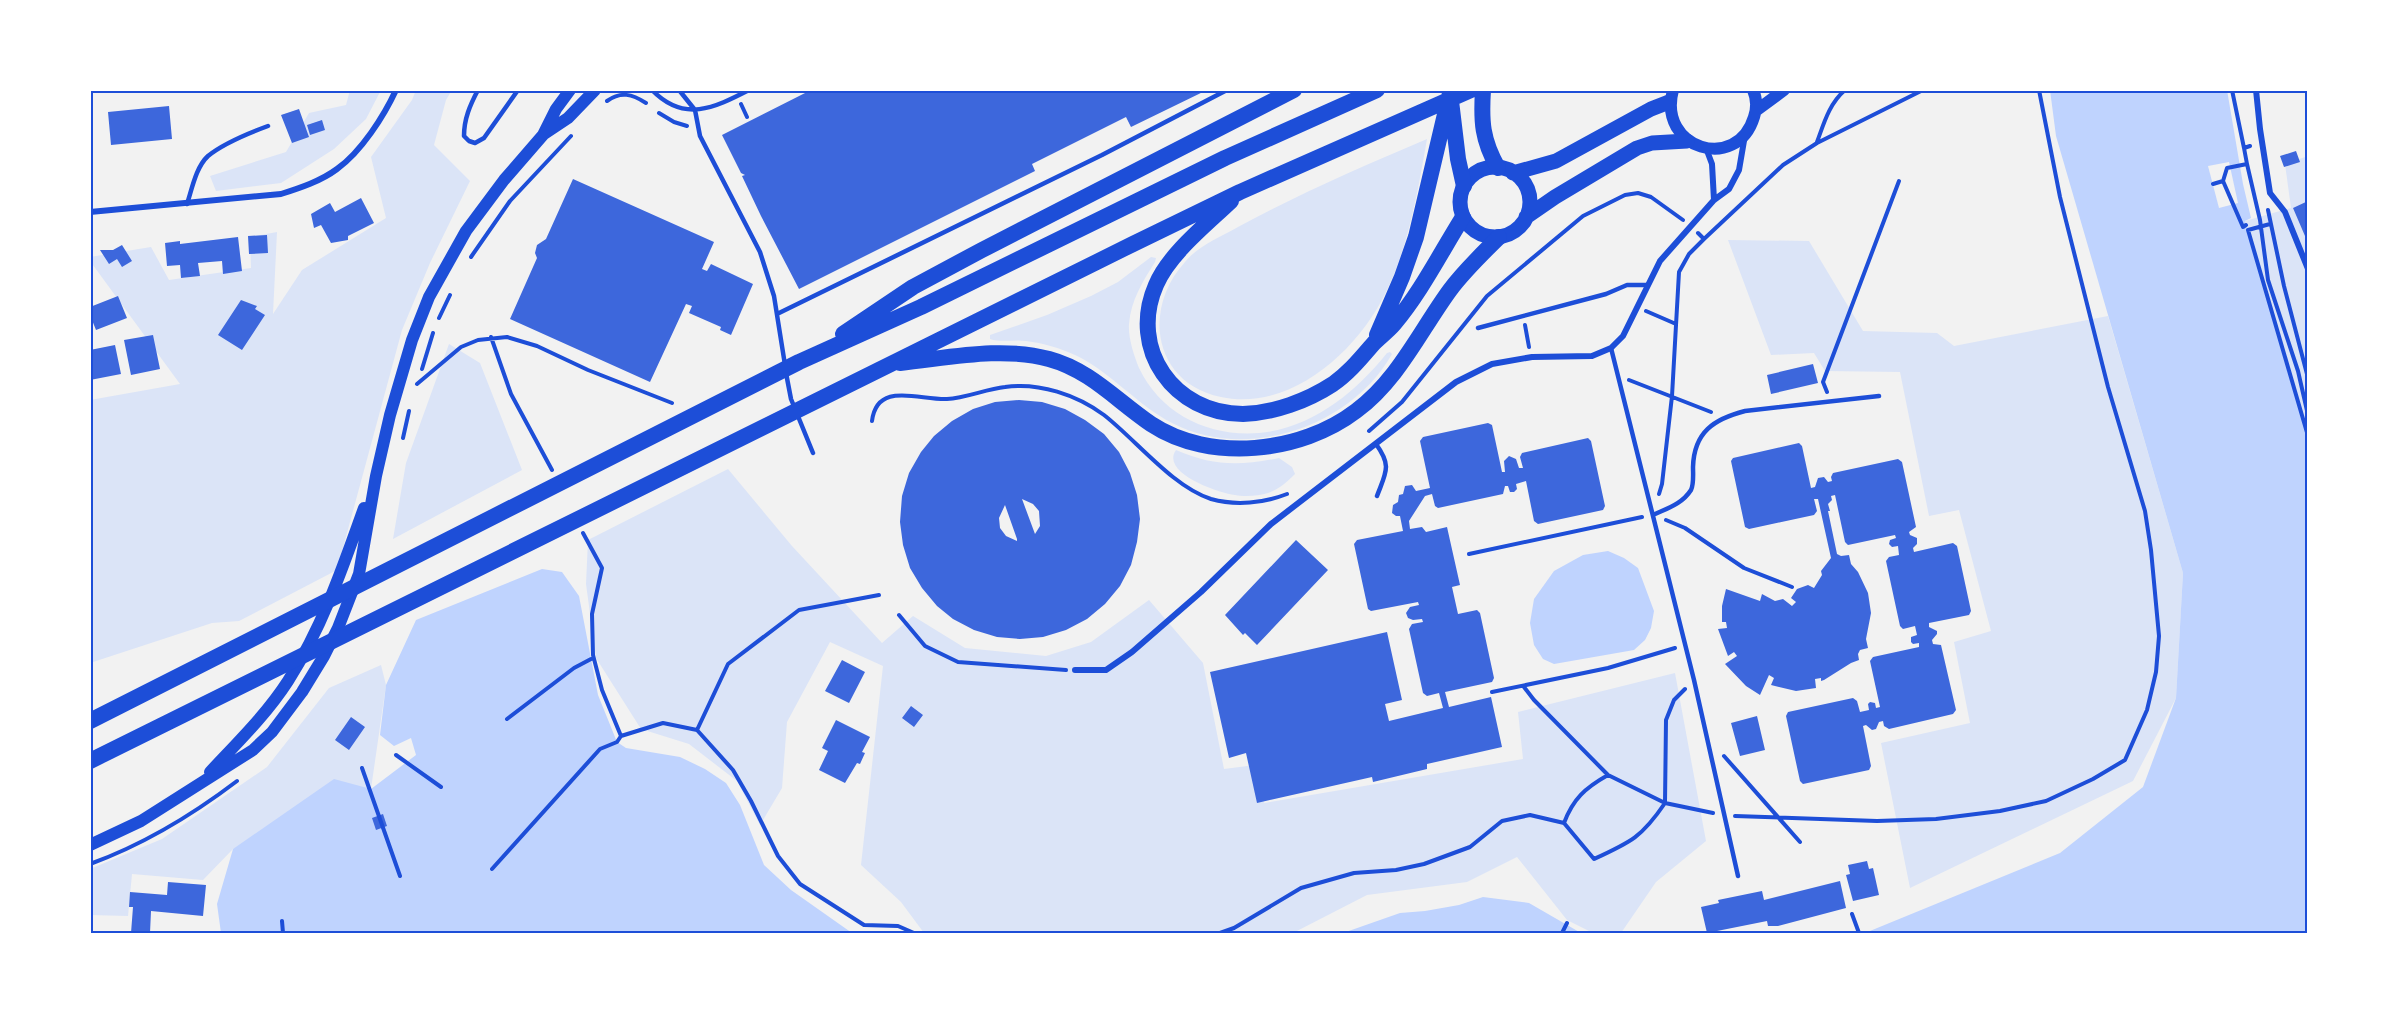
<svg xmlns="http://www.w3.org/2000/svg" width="2398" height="1023" font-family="Lato,sans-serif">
	<rect width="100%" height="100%" fill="#f2f2f2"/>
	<path fill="#dbe4f7" d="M350,90H381L366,119L334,149L281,183L216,191L210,176L286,152L309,113L346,105Z
		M416,90H452L446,100L434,145L470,181L430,263L402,330L337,570L239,621L212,623L90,663V400L180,384L90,261V257L151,247L169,280L251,268L250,237L277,232L273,314L302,270L386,218L371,157L412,100Z
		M1427,139C1418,190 1409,245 1386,292C1358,351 1290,412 1221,397C1153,383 1142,309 1185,262C1199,245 1219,238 1238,227C1299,194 1363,166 1427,139Z
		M2308,156V436L2245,221L2291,208L2285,164Z
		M1728,240L1809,241L1863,331L1937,333L1954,346L2108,316L2183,573L2176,698L2133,781L1910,888L1881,743L1970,723L1954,642L1991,631L1959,510L1929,516L1900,372L1825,371L1814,353L1771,355Z
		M1151,257L1156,258L1155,262C1143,281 1131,300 1129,324C1128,338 1134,355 1139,368C1161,414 1208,437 1259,433C1312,428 1355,393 1387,353L1390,352L1392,354C1351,427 1247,462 1172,423C1137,405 1111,372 1075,355C1060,348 1043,343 1026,341C1015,339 1001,343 990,339V335L1047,315L1091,296L1118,282Z
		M449,344L480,363L522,470L393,539L406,463Z
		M1176,450C1213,466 1239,466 1279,458L1292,467L1295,474C1287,482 1278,490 1268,493C1259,496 1244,497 1235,495C1218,493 1160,473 1176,450Z
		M728,469L792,546L882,643L913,616L965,648L1046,656L1091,642L1149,600L1203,663L1224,769L1255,765L1264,803L1523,759L1518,712L1675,673L1706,841L1656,882L1621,933H1593L1567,920L1517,857L1467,882L1367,895L1293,933H924L901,902L861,865L883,666L830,642L787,722L782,788L760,825L737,781L689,744L641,729L596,658L586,584L588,540Z
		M381,665L386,685L371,789L233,849L203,880L132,874L128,916L90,915V869L162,839L267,767L329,688Z"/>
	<path fill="#bfd3fe" d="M2050,90H2227L2243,184L2251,218L2245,221L2308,436V933H1865L2060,853L2143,787L2176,698L2183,573L2056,136Z
		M1608,551L1624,558L1638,568L1654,611L1651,628L1645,640L1634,650L1554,664L1543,659L1534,645L1530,623L1534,599L1554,571L1583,555Z
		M542,569L562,572L579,596L598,695L617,742L626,748L680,757L705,769L726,783L740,805L764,865L791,890L852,933H221L217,904L233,849L334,779L371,789L416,755L411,738L394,746L380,735L386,685L416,620Z
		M1483,897L1529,903L1581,933H1343L1400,913L1425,911L1459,905Z"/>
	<path fill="#f2f2f2" d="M2229,162L2238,203L2219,208L2208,166Z"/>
	<path fill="#3d67dc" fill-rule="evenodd" d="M811,90H1207L1131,127L1126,117L1032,164L1035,171L799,289L761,216L742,176L745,175L741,173L722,135Z
		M169,106L172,139L111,145L108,112Z
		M299,109L309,137L292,143L281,115Z
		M322,120L325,130L310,135L307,125Z
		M2296,151L2300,162L2284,167L2280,156Z
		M573,179L714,242L702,269L707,271L711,264L753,284L731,335L720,330L721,327L689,313L692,306L686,304L650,382L510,319L537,258L535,253L537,245L546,239Z
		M361,198L374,223L348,236V240L331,243L321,225L314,228L311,214L330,203L335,212Z
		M2308,201V243L2293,208Z
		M267,235L268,253L249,254L248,236Z
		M238,237L242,271L223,274L222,261L198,263L200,276L181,278L180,265L167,266L165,243L180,241V244Z
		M122,245L132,261L122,267L117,259L109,264L100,250H113Z
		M118,296L127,318L96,330L90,315V307Z
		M241,300L257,306L255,309L265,315L242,350L218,335Z
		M153,335L160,369L131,375L124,340Z
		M115,345L121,374L90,380V350Z
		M1813,364L1818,383L1771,394L1767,375Z
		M1019,400L1042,402L1065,409L1085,420L1104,434L1119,452L1130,473L1137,495L1140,519L1137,542L1131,565L1120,586L1105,604L1087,619L1066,630L1043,637L1020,639L997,637L974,630L953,619L937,606L922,588L910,568L903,545L900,522L902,496L909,473L921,452L934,436L952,421L973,409L995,402ZM1022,499L1033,504L1039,511L1040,526L1035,534ZM1005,505L1017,539V541L1006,536L1000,528L999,518Z
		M1488,423L1492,425L1502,472H1505L1504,461L1509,456L1516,459L1519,468H1523L1520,457L1522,453L1588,438L1591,441L1605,506L1603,510L1538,524L1534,521L1526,481L1516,484L1517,489L1514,492H1510L1508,486H1505L1503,494L1438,508L1435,506L1432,494L1425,496L1409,521L1410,529L1422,527L1426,532L1447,527L1460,585L1452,587L1458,614L1477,610L1480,613L1494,678L1492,682L1445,692L1449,707L1491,697L1502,747L1427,764V769L1373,782L1372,777L1257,803L1246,753L1229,758L1210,672L1387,632L1402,700L1385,704L1389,721L1443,708L1439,693L1427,696L1423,693L1409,629L1412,624L1423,622L1422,619L1413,620L1408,618L1406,613L1410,607L1419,605L1418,602L1371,611L1368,609L1354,544L1357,540L1403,531L1400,516H1396L1392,513L1393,505L1398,502L1399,495L1403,494L1405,486L1412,485L1416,491L1430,488L1420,441L1423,437Z
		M1799,443L1802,446L1811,488L1815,487L1818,478L1824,477L1828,482L1832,481L1831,477L1833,473L1898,459L1902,462L1916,527L1909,532L1910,535L1917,538V544L1913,548L1914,552L1953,543L1957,546L1971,611L1969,615L1929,623V627L1937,631V634L1932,640L1933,644L1941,645L1956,710L1953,714L1889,729L1884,726L1883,721L1879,722L1876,729L1872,730L1866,725L1863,726L1871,766L1869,770L1803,784L1800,781L1786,716L1788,712L1853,698L1857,701L1860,712L1869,710L1868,704L1870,702L1875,703L1876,708L1880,707L1870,661L1873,657L1919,647V643L1913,644L1911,642V637L1917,635L1915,626L1903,629L1900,626L1886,561L1889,557L1899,555L1898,546L1892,547L1889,544L1890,540L1896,538L1895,535L1848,545L1845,542L1835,495L1831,496L1832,500L1828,504L1830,511H1828L1837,554L1841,556L1849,555L1851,564L1858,572L1868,593L1871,613L1866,639L1868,648L1860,650L1858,654L1859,660L1851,663L1824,680L1821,681V678L1815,679L1816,688L1796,691L1771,685L1774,678L1769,675L1760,695L1746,686L1725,664L1737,656L1734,652L1728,656L1718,629L1727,628L1726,622H1722V606L1726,589L1760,601L1762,594L1775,601L1783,599L1792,606L1796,602L1791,598L1797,589L1808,585L1814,588L1822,575L1821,571L1831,558L1818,499H1814L1817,511L1814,515L1749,529L1745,527L1731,461L1733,458Z
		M1296,540L1328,570L1257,645L1245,633L1243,635L1225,615Z
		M842,660L865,672L849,703L825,691Z
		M911,706L923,715L914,727L902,718Z
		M1757,716L1765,750L1740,756L1731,723Z
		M351,717L365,727L349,750L335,740Z
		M836,720L870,737L862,752L865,753L860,764L857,763L845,783L819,770L828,751L822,748Z
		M383,814L387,826L376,830L372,818Z
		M1867,861L1869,869L1873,868L1879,895L1853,901L1846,875L1850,874L1848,865Z
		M1840,881L1846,908L1778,926H1768L1767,921L1707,933L1701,907L1719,903L1718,900L1762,891L1764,900Z
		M168,882L206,885L203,916L151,911L150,933H131L133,907H129L130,892L167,895Z"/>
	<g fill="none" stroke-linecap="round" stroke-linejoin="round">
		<path stroke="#1d4ed8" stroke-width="4" d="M2232,90L2244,148
			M607,101C621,91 632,94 646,103
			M741,104L747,117
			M659,113L674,122L687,126
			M1817,142C1824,123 1829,104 1845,90
			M2247,164L2260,220L2268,280L2298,371L2308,415
			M2223,181L2243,227L2246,225
			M2213,184L2223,181L2227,168L2247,164L2244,148L2250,146
			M2268,210L2284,286L2308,378
			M2270,224L2248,230L2308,436
			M1698,233L1704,239L1783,165L1817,143L1923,90
			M471,257L510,201L571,136
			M1646,311L1676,324
			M439,318L450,295
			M1525,325L1529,347
			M491,337L511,394L552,470
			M422,369L433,333
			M1629,380L1711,412
			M417,384L461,347L478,340L507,337L537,346L588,370L672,403
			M1827,392L1823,382L1899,181
			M872,421C877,381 918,400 947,399C966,398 986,389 1005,387C1039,382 1077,395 1104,415C1136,440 1173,487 1211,499C1236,506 1264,503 1287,494
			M1369,431L1402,402L1487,296L1583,216L1625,195L1638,193L1651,197L1683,220
			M403,438L409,411
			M1659,494L1662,484L1672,396L1679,272L1689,254L1704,239
			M1666,520L1685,528L1744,568L1792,587
			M583,533L602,568L592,614L593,655L602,690L621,736L663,723L697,730L733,770L751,801L778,856L800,884L864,925L898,926L914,933
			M1469,554L1642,517
			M899,615L925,646L958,662L1066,670
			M1524,687L1534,700L1608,775L1665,803L1666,720L1674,700L1685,689
			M1492,692L1608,668L1675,648
			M507,719L574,668L591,659
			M697,730L728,664L799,610L879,595
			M396,755L441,787
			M1724,756L1800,842
			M362,768L400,876
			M1735,816L1877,821L1936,819L2000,811L2046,801L2093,779L2125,760L2147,710L2156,672L2159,636L2151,550L2145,511L2108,387L2060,197L2039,90
			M1564,823C1573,799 1585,788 1608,775
			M90,864C145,844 191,816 237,781
			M492,869L600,749L617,742L621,736
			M1852,914L1859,933
			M282,921L283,933
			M1220,933L1234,928L1301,888L1354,873L1396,870L1424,864L1470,847L1502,821L1530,815L1564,823L1594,859C1631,842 1642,837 1665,803L1713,813
			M1562,933L1567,923"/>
		<path stroke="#1d4ed8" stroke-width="4.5" d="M478,90C470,105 464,119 464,136L469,141L475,143L484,138L518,90
			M652,90C684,123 714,108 749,90
			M679,90L695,110L700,136L760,252L774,296L785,365
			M187,204C192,189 196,167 208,156C224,143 249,133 268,126
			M777,314L1102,155L1227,90
			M1478,328L1606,294L1627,285H1647
			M1611,348L1694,680L1738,876
			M786,373L791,399L813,453
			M1376,444C1392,466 1386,472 1377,496
			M1653,515C1668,508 1682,504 1691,490C1694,484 1693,474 1693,467C1694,432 1714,419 1745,411L1879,396"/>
		<path stroke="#1d4ed8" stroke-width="6" d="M2256,90L2260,129L2270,193L2285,212L2308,269
			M1706,148L1712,164L1714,200
			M90,212L281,194C300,188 321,181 337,169C361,152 384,116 396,90
			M1075,670H1106L1132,652L1201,592L1271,524L1456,382L1492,364L1532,357L1592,356L1611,348L1623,336L1660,261L1714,200L1729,189L1739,170L1745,135"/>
		<path stroke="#1d4ed8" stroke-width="12" d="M1673,90C1657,149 1737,173 1754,117C1757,108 1757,99 1753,90
			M1757,110L1784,90
			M544,134L568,118L595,90
			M210,772C237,743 266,715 288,681C322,628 343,567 364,508
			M90,845L141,821L253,750L272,732L302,692L324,656L338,628L359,574L376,476L390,415L412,340L429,297L466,231L504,180L543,135L556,109L570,90"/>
		<path stroke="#1d4ed8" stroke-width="15" d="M1460 202a35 35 0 1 1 70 0a35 35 0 1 1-70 0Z
			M1513,173L1556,161L1651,109L1669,102
			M1526,217L1555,197L1637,148L1652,143L1687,141"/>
		<path stroke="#1d4ed8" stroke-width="16" d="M1483,90C1481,121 1482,140 1498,168
			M1451,101L1458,159L1464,186
			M1231,201C1207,224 1169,254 1156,285C1128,349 1174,414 1243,414C1274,413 1307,401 1333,384C1349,373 1361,358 1374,343C1381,336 1388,331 1394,324C1421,292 1441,252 1463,217
			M843,334L913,287L982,250L1294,90
			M1377,335L1402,277L1416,237L1450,93
			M900,363C949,358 1001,346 1049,359C1090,370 1117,401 1151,424C1210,463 1301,453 1356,411C1398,380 1420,331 1450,290C1464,271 1482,254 1499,237
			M90,721L799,362L921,307L1225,158L1377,90
			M90,761L1133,244L1240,192L1471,90"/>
	</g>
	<rect width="2398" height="1023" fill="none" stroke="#ffffff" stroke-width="183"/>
	<rect x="92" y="92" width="2214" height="840" fill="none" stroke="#1d4ed8" stroke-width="2"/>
</svg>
